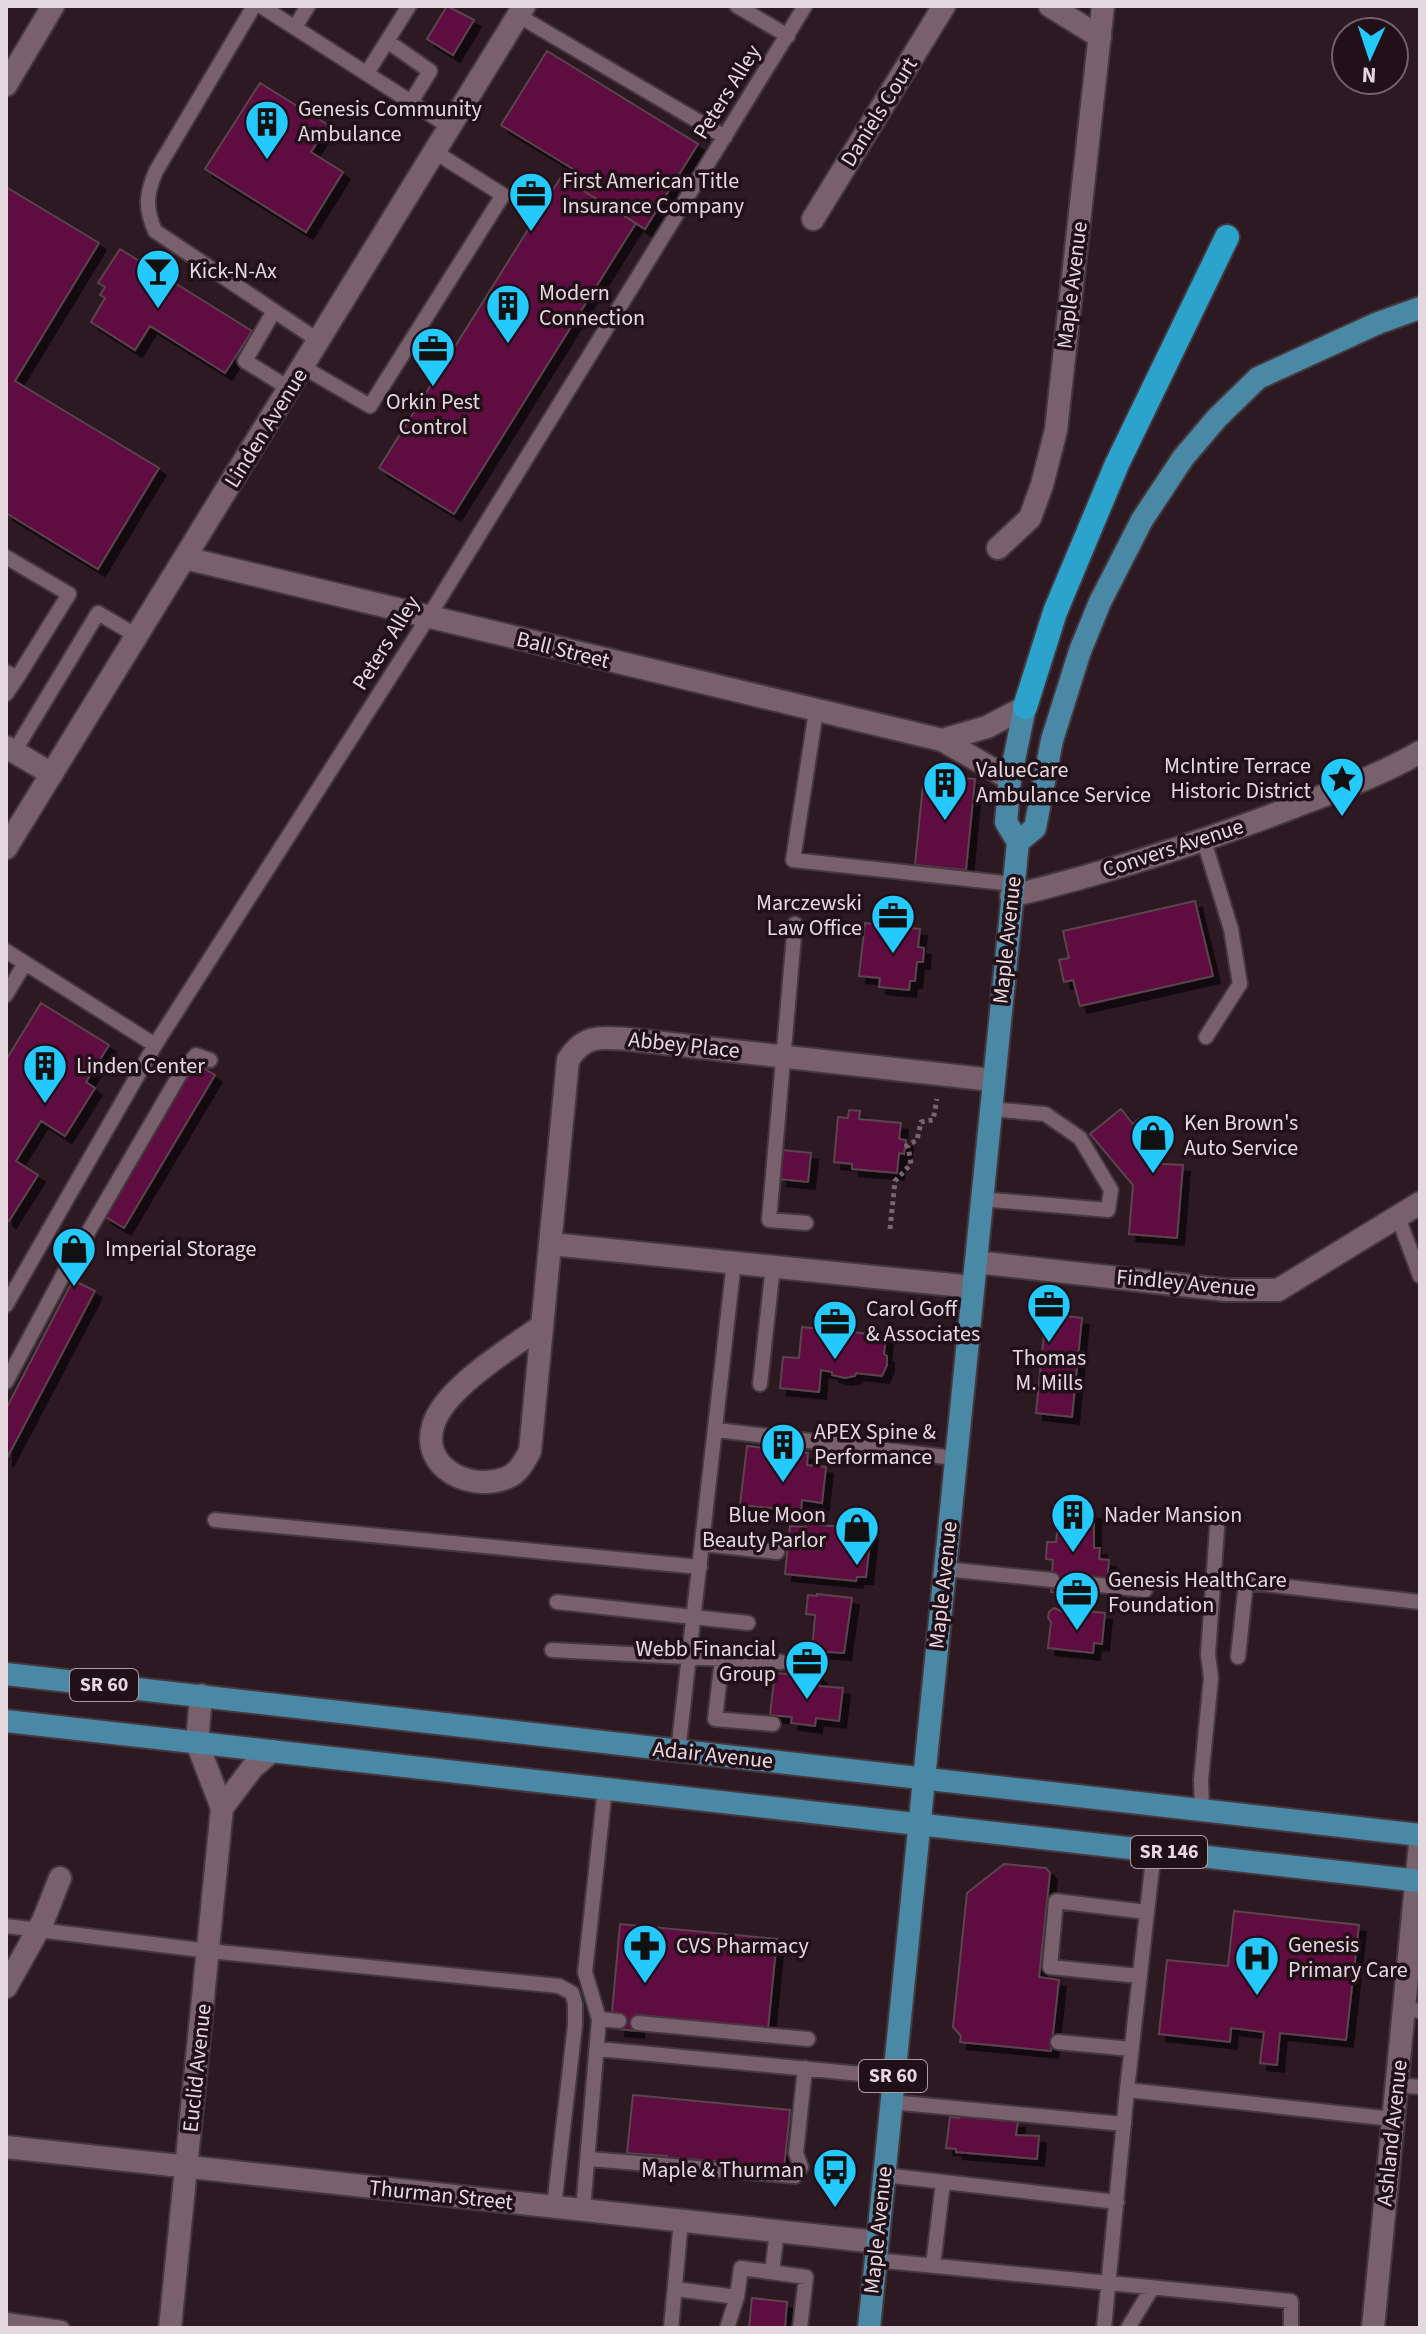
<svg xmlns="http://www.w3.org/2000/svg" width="1426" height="2334" font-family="'Source Sans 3',sans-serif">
	<defs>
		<filter id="shadow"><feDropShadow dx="7" dy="7" stdDeviation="0" flood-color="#0009"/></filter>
	</defs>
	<rect width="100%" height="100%" fill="#2c1922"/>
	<path fill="#5e0a3f" stroke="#5a444e" stroke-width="2" filter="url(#shadow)" d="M447,6L474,20L453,55L427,39Z
		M547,51L698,144L645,229L566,180L573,169L501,125Z
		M260,83L328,125L311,152L343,172L306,232L205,169Z
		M561,177L636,223L454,514L379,468Z
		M6,187L99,243L15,381L159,468L98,569L6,513Z
		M120,249L252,331L225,373L150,326L135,350L91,322L105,298L100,295L105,287L98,283Z
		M924,775L975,779L966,870L915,865Z
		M1195,901L1213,976L1080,1006L1073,980L1064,982L1059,960L1069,958L1063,931Z
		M865,923L920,929L918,947L924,948L923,962H917L915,981H910L909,990L879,987L880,978L859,976Z
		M41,1003L109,1045L86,1082L95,1088L65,1136L41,1121L16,1161L38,1175L9,1221L6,1219V1060Z
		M195,1063L215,1075L124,1228L104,1216Z
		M1121,1109L1133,1124L1139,1119L1150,1134L1143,1140L1163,1164L1183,1165L1177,1238L1129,1234L1133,1185L1090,1134Z
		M849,1110L860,1111L859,1119L901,1123L899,1139L906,1140L904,1154L899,1153L897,1173L852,1169V1164L834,1162L838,1117L848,1118Z
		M782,1150L811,1153L808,1182L780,1179Z
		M73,1280L95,1291L6,1460V1409Z
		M1046,1314L1082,1318L1072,1417L1036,1413Z
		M802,1327L880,1335L886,1338L884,1354L887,1356V1365L882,1376L856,1373L855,1376L845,1378L832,1375V1372L821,1370L819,1392L780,1388L783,1357L799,1358Z
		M747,1446L808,1453L807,1465L826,1467L822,1503L802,1500L801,1511L740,1505Z
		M1060,1509L1094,1512V1548H1100L1099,1559L1109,1560L1107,1581L1092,1580L1090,1595L1051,1592L1053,1560L1046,1559L1047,1542H1056Z
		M807,1519L822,1520L821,1525L863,1529L862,1533H871L866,1577H857L856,1581L785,1574L790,1526L806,1527Z
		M817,1594L852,1598L844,1653L812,1651L815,1615L806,1614L808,1595L817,1596Z
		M1054,1608L1063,1612L1065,1609L1105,1613L1102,1644L1094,1643L1093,1653L1048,1648L1051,1622L1048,1618L1049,1612Z
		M804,1670L813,1671L820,1677L819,1686L843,1688L839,1721L816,1718L815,1726L791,1723L792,1717L770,1715L775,1673L799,1675Z
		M1004,1864L1046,1868L1050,1873L1039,1977L1059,1980L1051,2051L960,2042L961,2036L953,2027L967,1893Z
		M1234,1911L1359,1925L1346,2040L1280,2033L1277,2065L1260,2063L1264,2032L1231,2028L1230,2042L1159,2034L1167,1960L1228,1966Z
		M620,1924L777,1939L768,2028L639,2015L637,2031L618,2029L620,2014L612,2013Z
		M633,2095L790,2110L784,2168L691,2159L690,2168L666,2165L667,2156L627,2153Z
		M959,2116L1018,2121L1016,2135L1039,2136L1037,2159L956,2152V2149L946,2148L950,2117L959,2118Z
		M752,2298L787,2302L785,2328H749Z"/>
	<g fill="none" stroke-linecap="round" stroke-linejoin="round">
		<g stroke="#45373e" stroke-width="18">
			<path id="service" d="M254,6L156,171C146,194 145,208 155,231L319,341
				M261,6L450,127
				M737,6L788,36
				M519,16L725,137
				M295,27L308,6
				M387,41L430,71L411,102
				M367,73L409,6
				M274,311L245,361L290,389
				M303,367L370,406L503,195L435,152
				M6,557L69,594L17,678L6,672
				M6,694L17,678
				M816,711L793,860L1013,884
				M14,752L98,613L137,636
				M1204,841L1231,929L1240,984L1206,1037
				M795,924L769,1220L806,1223
				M6,951L155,1045
				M6,995L25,963
				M981,1199L1108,1210L1111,1190L1080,1138L1045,1114L990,1109
				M1398,1217L1420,1276
				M6,1305L155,1045L429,616L805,6
				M6,1382L62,1277L180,1074L196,1055L210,1060
				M760,1384L773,1266
				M716,1430L955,1458
				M215,1520L700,1567
				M702,1544L777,1552
				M945,1569L1052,1580
				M1091,1584L1145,1590
				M557,1602L748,1623
				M552,1650L781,1662
				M1238,1657L1246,1582L1420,1602
				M722,1659L715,1719L773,1724
				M678,1752L734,1262
				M1202,1809L1201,1780L1211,1678L1208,1654L1218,1515
				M6,1926L209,1951L559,1986L572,1993L575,2004V2025L554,2207
				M1139,1976L1050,1967L1056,1901L1146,1912
				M1404,2009L1420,2011
				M599,2019L619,2021
				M638,2023L808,2039
				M1058,2042L1131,2049
				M598,2049L893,2077
				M1397,2085L1420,2087
				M1127,2090L1393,2119
				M891,2102L1124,2124
				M589,2159L795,2176L801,2167L796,2153L805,2068
				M884,2175L1117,2202
				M583,2210L599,2019L585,1972L605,1788
				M875,2260L1291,2301V2328
				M933,2266L943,2182
				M772,2272L777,2231
				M675,2289L737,2297
				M6,2320L62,2328
				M671,2328L681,2221
				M727,2328L737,2297L741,2268L806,2277L800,2328
				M1104,2328L1127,2090L1154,1850
				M1128,2328L1152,2288"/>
		</g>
		<g stroke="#45373e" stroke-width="26">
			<path id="minor" d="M6,85L53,6
				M813,219L944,6
				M998,548L1030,518L1042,485L1056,430L1103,6
				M6,747L52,774
				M1011,896C1107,873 1199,843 1291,808C1335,791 1379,776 1420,752
				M551,1244L973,1287
				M976,1262L1226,1290H1278L1420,1203
				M542,1326C512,1347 443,1389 433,1426C421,1468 470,1492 506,1478C518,1474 524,1462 530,1451L568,1060C584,1035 599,1037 627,1039L992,1080
				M222,1808L253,1767L272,1751
				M6,1987L43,1921L60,1878
				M6,2147L877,2242
				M170,2328L222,1808L197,1743L201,1695
				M1373,2328L1420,1843"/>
		</g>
		<g stroke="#45373e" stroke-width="26">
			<path id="tertiary" d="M1050,6L1100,37
				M185,558L942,740L1010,779
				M942,740L987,727L1025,707"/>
		</g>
		<g stroke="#45373e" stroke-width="26">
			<path id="secondary" d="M6,848L524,6"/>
		</g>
		<g stroke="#45373e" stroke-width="26">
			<path id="primary" d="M1018,842L1035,828L1052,740L1080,651L1100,602L1142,520L1183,458L1217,418L1258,378L1378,323L1420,308
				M1018,842L1006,822L1010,779L1025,707
				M6,1674L1420,1835
				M6,1721L1420,1881
				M869,2328L1018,842"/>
		</g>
		<g stroke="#45373e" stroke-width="28">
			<path id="motorway" d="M1025,707L1055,612L1117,464L1227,237"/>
		</g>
		<path stroke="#77666e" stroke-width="5" stroke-dasharray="4 4" stroke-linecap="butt" d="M905,1147L917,1140L921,1122L933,1120L937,1099
			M890,1229L895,1181L911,1164L908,1146"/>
		<use href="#service" stroke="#78616c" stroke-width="14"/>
		<use href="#minor" stroke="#78616c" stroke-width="22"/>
		<use href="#tertiary" stroke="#78616c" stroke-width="22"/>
		<use href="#secondary" stroke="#78616c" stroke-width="22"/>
		<use href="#primary" stroke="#4a89a6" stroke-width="22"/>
		<use href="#motorway" stroke="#2ca3cc" stroke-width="24"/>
	</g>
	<defs>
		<g id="building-pin" transform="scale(2.3)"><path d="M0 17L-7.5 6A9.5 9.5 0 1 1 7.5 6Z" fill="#24c9fe" stroke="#221019"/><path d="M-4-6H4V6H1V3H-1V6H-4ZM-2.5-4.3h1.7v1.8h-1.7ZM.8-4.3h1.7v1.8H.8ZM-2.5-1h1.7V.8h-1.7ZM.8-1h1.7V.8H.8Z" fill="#111"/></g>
		<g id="office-pin" transform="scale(2.3)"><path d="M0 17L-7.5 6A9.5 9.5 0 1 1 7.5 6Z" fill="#24c9fe" stroke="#221019"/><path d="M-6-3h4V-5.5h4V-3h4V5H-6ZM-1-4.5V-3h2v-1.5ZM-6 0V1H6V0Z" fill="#111"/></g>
		<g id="bar-pin" transform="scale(2.3)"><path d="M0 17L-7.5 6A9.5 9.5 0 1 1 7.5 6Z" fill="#24c9fe" stroke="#221019"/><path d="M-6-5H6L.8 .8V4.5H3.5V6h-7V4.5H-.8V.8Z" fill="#111"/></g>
		<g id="sight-pin" transform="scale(2.3)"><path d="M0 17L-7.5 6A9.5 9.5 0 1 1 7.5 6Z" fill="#24c9fe" stroke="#221019"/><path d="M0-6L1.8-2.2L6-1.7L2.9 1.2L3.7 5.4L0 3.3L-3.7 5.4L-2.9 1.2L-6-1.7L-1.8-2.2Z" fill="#111"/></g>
		<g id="shop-pin" transform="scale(2.3)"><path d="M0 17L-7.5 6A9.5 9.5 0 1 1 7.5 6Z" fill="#24c9fe" stroke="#221019"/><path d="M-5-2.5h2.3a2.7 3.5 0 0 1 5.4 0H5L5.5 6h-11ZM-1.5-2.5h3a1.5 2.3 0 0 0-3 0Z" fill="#111"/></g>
		<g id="pharmacy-pin" transform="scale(2.3)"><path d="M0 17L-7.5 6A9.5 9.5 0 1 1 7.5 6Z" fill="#24c9fe" stroke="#221019"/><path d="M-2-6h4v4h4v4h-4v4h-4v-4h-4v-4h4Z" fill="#111"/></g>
		<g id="hospital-pin" transform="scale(2.3)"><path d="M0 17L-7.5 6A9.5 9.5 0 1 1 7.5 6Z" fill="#24c9fe" stroke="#221019"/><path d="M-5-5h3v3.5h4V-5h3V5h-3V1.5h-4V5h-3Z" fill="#111"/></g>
		<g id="bus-pin" transform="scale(2.3)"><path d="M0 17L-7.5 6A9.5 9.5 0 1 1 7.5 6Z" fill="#24c9fe" stroke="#221019"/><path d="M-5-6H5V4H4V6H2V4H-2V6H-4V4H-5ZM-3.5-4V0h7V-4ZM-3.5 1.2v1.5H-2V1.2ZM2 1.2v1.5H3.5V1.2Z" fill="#111"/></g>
	</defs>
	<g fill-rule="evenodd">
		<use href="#building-pin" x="267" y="122"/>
		<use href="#office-pin" x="531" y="194"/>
		<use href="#bar-pin" x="158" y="271"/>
		<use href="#building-pin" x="508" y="306"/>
		<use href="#office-pin" x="433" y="349"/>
		<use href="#sight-pin" x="1342" y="779"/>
		<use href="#building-pin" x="945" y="783"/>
		<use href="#office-pin" x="893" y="916"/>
		<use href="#building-pin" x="45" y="1066"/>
		<use href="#shop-pin" x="1153" y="1136"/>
		<use href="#shop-pin" x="74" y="1249"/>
		<use href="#office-pin" x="1049" y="1305"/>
		<use href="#office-pin" x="835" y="1322"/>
		<use href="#building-pin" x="783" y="1445"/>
		<use href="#building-pin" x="1073" y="1515"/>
		<use href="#shop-pin" x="857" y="1528"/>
		<use href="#office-pin" x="1077" y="1593"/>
		<use href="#office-pin" x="807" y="1662"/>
		<use href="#pharmacy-pin" x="645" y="1946"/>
		<use href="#hospital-pin" x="1257" y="1958"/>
		<use href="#bus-pin" x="835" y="2170"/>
	</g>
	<g text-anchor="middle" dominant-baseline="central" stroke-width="7" stroke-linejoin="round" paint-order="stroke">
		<g fill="#221019" stroke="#aa9ca3" stroke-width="2">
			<rect x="70" y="1669" width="68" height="32" rx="6"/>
			<rect x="1131" y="1836" width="76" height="32" rx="6"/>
			<rect x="859" y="2060" width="68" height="32" rx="6"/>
		</g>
		<g font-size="20" font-weight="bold" fill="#e5d8de">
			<text x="104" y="1685">SR 60</text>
			<text x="1169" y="1852">SR 146</text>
			<text x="893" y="2076">SR 60</text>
		</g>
		<g font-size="22" fill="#e5d8de" stroke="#221019">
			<text transform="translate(727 92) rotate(-58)">Peters Alley</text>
			<text transform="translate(879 112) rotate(-58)">Daniels Court</text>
			<text transform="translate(1072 285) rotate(-83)">Maple Avenue</text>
			<text transform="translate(266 428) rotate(-58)">Linden Avenue</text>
			<text transform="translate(386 643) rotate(-58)">Peters Alley</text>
			<text transform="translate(563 650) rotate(14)">Ball Street</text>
			<text transform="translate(1173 848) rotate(-18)">Convers Avenue</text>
			<text transform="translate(1007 940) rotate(-84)">Maple Avenue</text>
			<text transform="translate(684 1045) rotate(6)">Abbey Place</text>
			<text transform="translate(1186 1283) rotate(5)">Findley Avenue</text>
			<text transform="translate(943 1585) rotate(-84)">Maple Avenue</text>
			<text transform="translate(713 1755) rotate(6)">Adair Avenue</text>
			<text transform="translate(197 2068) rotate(-84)">Euclid Avenue</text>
			<text transform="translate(1392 2133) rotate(-84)">Ashland Avenue</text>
			<text transform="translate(441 2195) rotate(6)">Thurman Street</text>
			<text transform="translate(878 2230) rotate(-84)">Maple Avenue</text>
		</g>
		<g font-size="22" fill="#e5d8de" stroke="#221019" text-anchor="start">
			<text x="298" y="109">Genesis Community<tspan x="298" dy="25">Ambulance</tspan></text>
			<text x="562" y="181">First American Title<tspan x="562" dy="25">Insurance Company</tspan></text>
			<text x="189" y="271">Kick-N-Ax</text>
			<text x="539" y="293">Modern<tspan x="539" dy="25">Connection</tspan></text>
			<text x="433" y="402" text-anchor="middle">Orkin Pest<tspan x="433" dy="25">Control</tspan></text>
			<text x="1311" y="766" text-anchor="end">McIntire Terrace<tspan x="1311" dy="25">Historic District</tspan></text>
			<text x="976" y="770">ValueCare<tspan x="976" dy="25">Ambulance Service</tspan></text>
			<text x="862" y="903" text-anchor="end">Marczewski<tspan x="862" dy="25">Law Office</tspan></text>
			<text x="76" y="1066">Linden Center</text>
			<text x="1184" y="1123">Ken Brown's<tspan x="1184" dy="25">Auto Service</tspan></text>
			<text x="105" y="1249">Imperial Storage</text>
			<text x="866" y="1309">Carol Goff<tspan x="866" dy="25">&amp; Associates</tspan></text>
			<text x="1049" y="1358" text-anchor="middle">Thomas<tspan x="1049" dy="25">M. Mills</tspan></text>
			<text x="814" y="1432">APEX Spine &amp;<tspan x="814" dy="25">Performance</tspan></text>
			<text x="826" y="1515" text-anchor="end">Blue Moon<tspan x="826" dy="25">Beauty Parlor</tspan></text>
			<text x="1104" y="1515">Nader Mansion</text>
			<text x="1108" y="1580">Genesis HealthCare<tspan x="1108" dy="25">Foundation</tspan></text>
			<text x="776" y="1649" text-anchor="end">Webb Financial<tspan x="776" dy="25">Group</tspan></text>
			<text x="1288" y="1945">Genesis<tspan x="1288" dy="25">Primary Care</tspan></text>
			<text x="676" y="1946">CVS Pharmacy</text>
			<text x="804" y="2170" text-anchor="end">Maple &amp; Thurman</text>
		</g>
	</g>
	<rect width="1426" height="2334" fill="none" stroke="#e5d8de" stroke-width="16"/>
	<g transform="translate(1370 56) rotate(183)"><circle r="38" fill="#221019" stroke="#706068" stroke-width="2"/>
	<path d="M0-6L14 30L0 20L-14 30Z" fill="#24c9fe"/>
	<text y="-12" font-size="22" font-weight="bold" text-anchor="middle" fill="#e5d8de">N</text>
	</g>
</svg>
